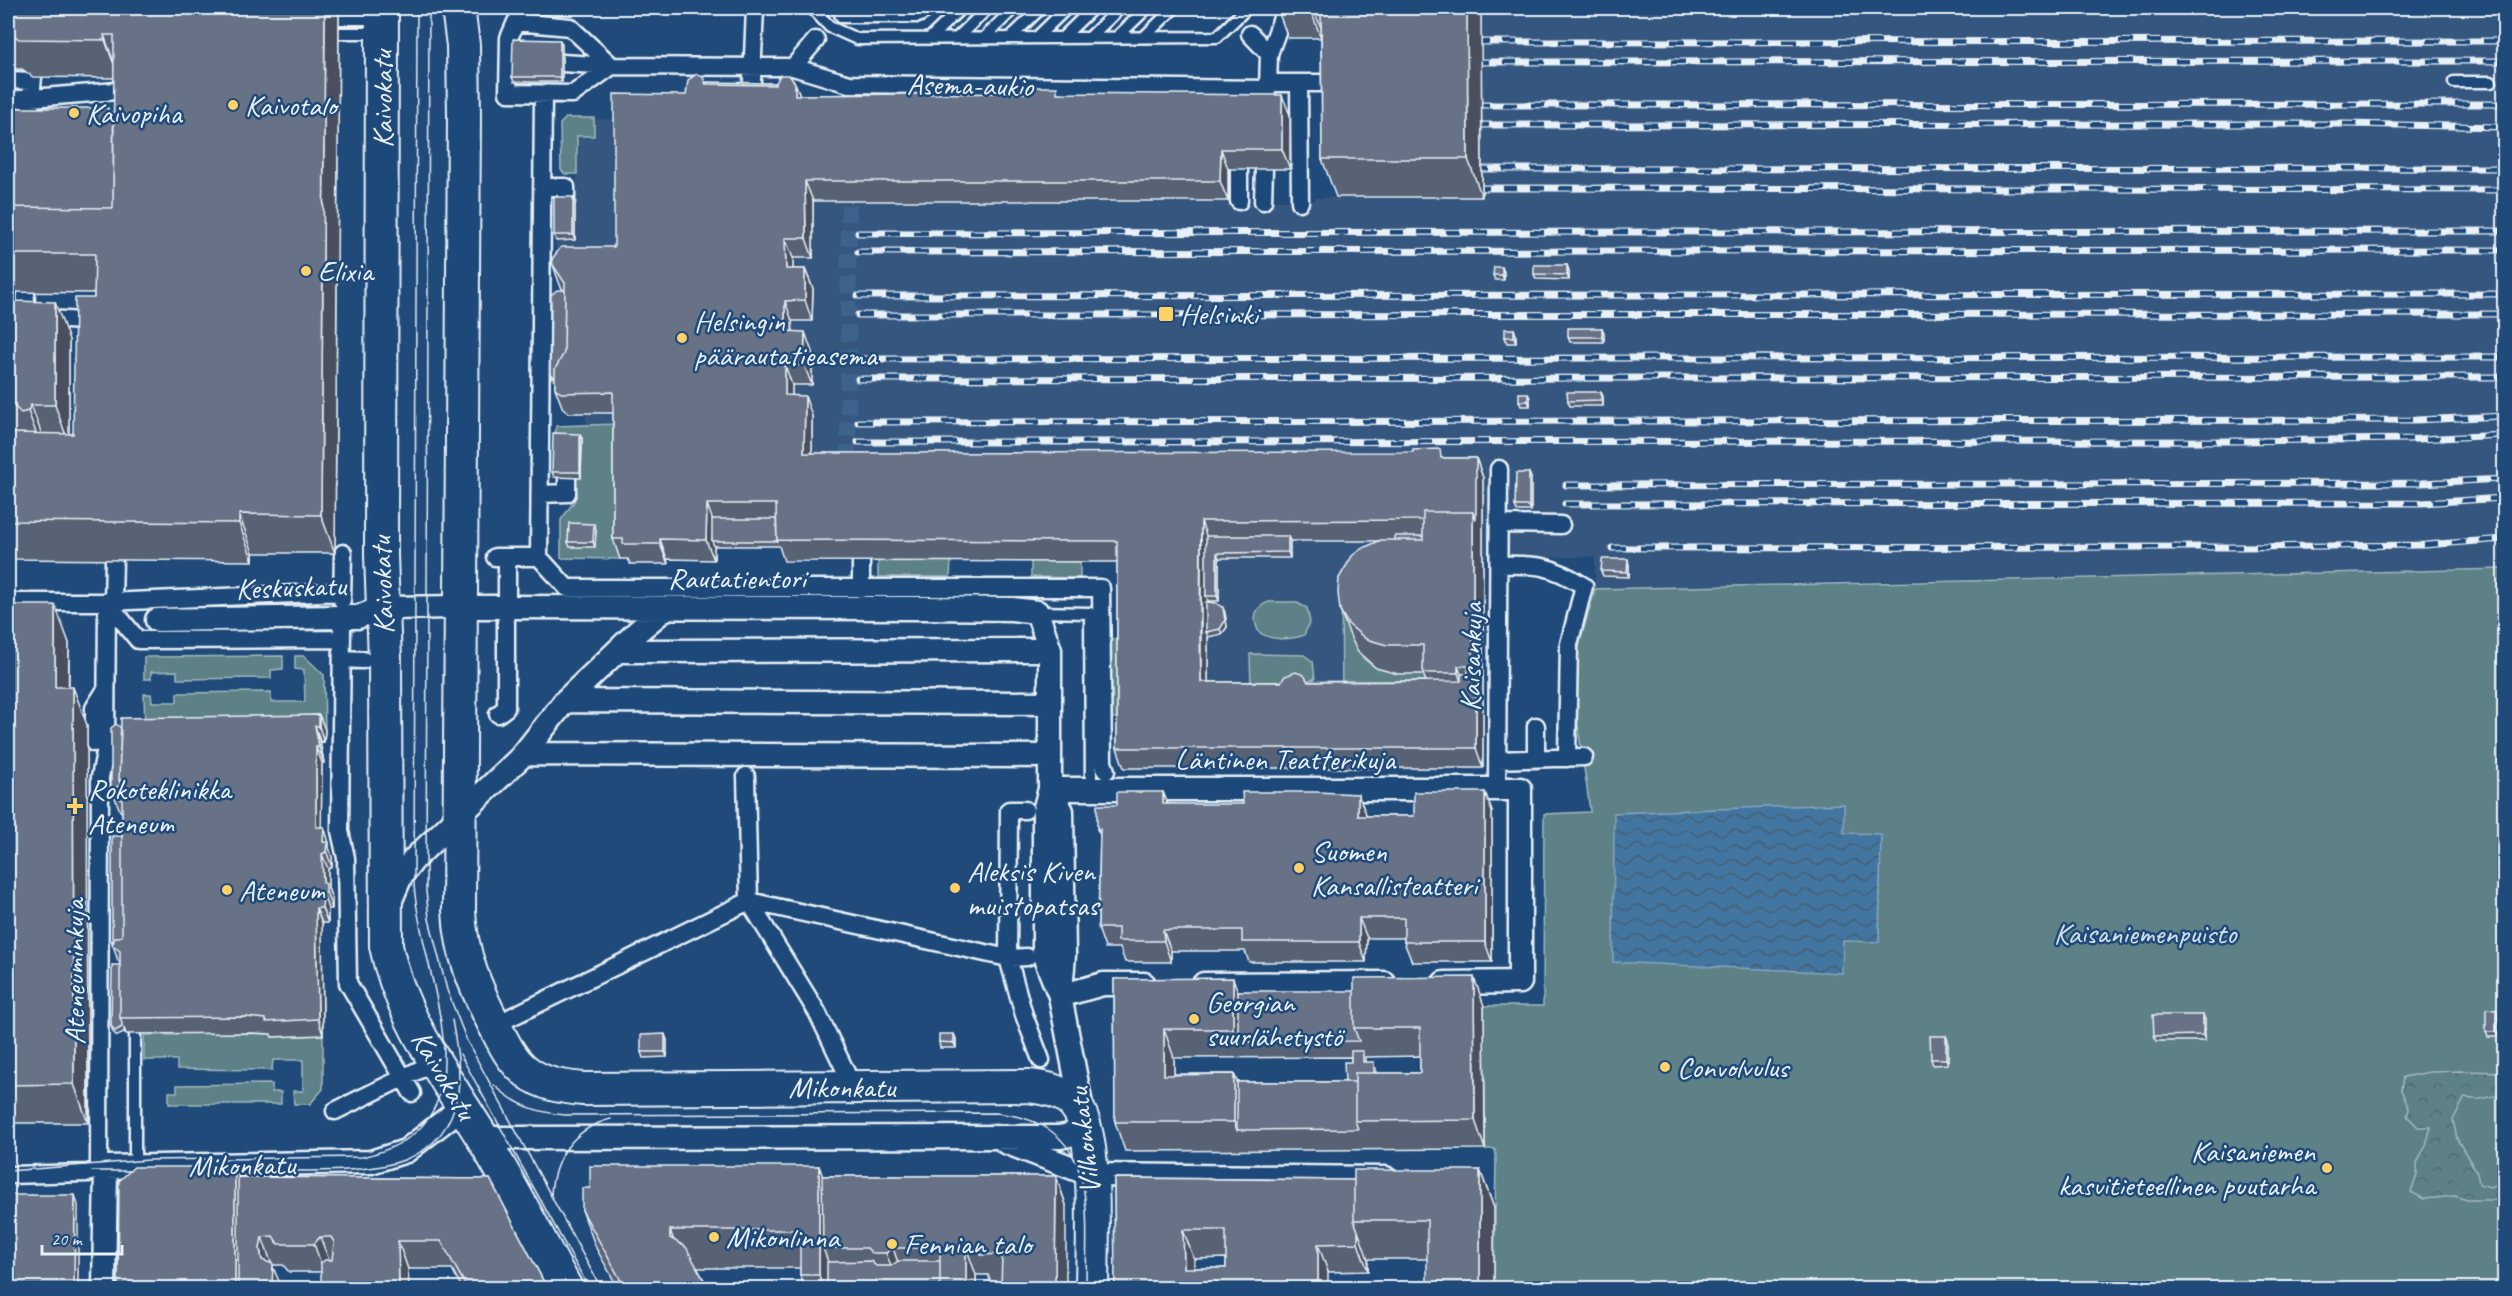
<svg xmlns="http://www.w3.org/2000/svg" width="2512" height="1296" font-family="Caveat,sans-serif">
	<defs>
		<pattern id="forest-crowns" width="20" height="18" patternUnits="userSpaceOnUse" patternTransform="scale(1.5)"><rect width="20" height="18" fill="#5d8186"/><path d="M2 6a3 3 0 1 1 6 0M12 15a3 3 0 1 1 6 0" fill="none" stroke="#546a6e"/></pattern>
		<pattern id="water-waves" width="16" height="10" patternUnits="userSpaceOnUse" patternTransform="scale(1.5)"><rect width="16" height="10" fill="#43759f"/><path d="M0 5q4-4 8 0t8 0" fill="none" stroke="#445e74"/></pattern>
	</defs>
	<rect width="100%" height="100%" fill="#1f4a7a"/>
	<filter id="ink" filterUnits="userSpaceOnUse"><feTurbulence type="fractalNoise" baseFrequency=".0167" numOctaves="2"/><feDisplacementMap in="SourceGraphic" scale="12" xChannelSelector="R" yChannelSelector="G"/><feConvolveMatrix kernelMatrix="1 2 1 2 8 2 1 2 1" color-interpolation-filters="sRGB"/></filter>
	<g filter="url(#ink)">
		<path fill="#35567e" d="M1365,8H2504V569L1785,583L1610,589H1595V557H1484V770H1126L1124,562L784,561L783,546H714V560L668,559V564H630V559L561,558V520L575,500V478L554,477L555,428L558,425L586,424V413H568L563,409V290L560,285L556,255L555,202H575V183H577V174H565L561,170L560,124L562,120L1065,113L1290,115V169H1229L1228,201H1315V198L1365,197Z"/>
		<path fill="#5d8186" stroke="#a2b9bf" stroke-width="1.5" d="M566,118H594V136H577V174H565L561,170L560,124Z
			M620,424V559L561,558V520L575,500V478L581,477L582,439L555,438L556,426Z
			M878,561H951L950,577H878Z
			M1031,561H1080V578L1031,577Z
			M2504,569V1288H1494L1496,1156L1495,1149H1485L1484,1006H1543L1544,814L1590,812C1585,764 1572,713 1576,665C1579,638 1589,614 1595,589Z
			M1341,583C1354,657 1351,674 1434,674V702H1342Z
			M1269,602H1295L1307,608L1310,622L1304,635C1291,640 1270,641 1259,632C1252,619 1254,607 1269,602Z
			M1107,639H1125L1124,718H1107Z
			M1250,654L1304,655L1313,662L1315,679L1251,688Z
			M283,656V669L271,670V678L177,679V671L151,672V679H144V657Z
			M295,656H304L324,675L325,730L145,732L144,694H151L152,702H177V693L271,692V702H305L304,670L295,669Z
			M177,1032L272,1034V1037L323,1035V1089L310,1104H294L293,1091H303V1060H273L272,1070L177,1069V1060H144V1035H177Z
			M272,1084V1092H281V1104H169V1092H177V1085Z"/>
		<path fill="url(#forest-crowns)" stroke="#a2b9bf" stroke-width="1.5" d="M2460,1071L2504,1072V1095C2489,1095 2480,1103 2465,1097L2453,1120L2457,1139L2477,1173L2479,1184L2490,1187L2503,1182L2504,1200H2467L2455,1196L2424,1199L2411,1192L2417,1175V1163L2426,1145L2431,1127H2418L2407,1116L2409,1109L2401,1090L2403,1077L2430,1072Z"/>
		<path fill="url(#water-waves)" stroke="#85a7c3" stroke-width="1.5" d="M1844,804V833L1881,834L1879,942L1843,941L1842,973L1613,962L1614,813Z"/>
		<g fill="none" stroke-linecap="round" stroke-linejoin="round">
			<path stroke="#3d638d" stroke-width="16" stroke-dasharray="16 8" stroke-linecap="butt" d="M848,461L849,179"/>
			<g stroke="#e8f1f8" stroke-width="15">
				<path id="service" d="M812,8L830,27L857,39L1217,37L1247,8
					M339,19H379
					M339,33H379
					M931,37L961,8
					M958,37L988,8
					M985,37L1014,8
					M1011,37L1041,8
					M1037,37L1067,8
					M1063,37L1093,8
					M1090,37L1120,8
					M1117,37L1147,8
					M1144,37L1174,8
					M2454,82H2491
					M1037,612L1090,613L1091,789
					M135,1034V1166"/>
			</g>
			<g stroke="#e8f1f8" stroke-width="21">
				<path id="pedestrian" d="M843,8V14H918L928,8
					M1269,54L1282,18V8
					M562,63L612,66
					M612,66L570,27L516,22L509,38L508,93L573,94L612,66L793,67L849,84L1268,89L1269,54L1250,34
					M793,67L816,40
					M8,80L32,81
					M1268,83H1335
					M1299,83L1300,202
					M20,99L128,90
					M751,104L755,8
					M30,109L33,77
					M542,187H566V202
					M1239,201V169
					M1263,201L1264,169
					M8,317L85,321
					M25,317L26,292
					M540,494L567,493V477
					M1499,524L1561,525
					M495,557H539L543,94
					M539,557L567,588H1101L1103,762L1106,771
					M1499,565C1538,564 1551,565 1584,586L1569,644L1567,758
					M861,589V561
					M507,595V557
					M342,600L343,553
					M8,602H107L342,592
					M107,602L138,640L342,639
					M113,602L114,560
					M342,627L340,831L346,858L348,983L412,1093
					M342,659L363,660
					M498,714L506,708V622
					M94,743V708L106,689
					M1536,759V726
					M1497,760L1584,757
					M1497,789L1499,469
					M1025,810H1009L1008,958L1024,1015L1041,1060
					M511,1017L749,901L746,776
					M846,1072L817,1012L749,901L1008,958L1027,957
					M335,1111L421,1069
					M99,1167L100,777L106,748L107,602
					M8,1175L88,1173L106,1167"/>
			</g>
			<g stroke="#e8f1f8" stroke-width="27">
				<path id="minor" d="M157,620L342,617H358L381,608L462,607L927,608L1012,609L1037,612L1050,650V789L1044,811V956L1060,996L1084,1120C1078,1132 1073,1135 1059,1137L482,1138
					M617,651L1050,650
					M565,701L1050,703
					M523,754L1050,756
					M1050,789H1520V982L1444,983
					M1050,789L1062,811L1064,955L1061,991
					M390,902L401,876L414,859L521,757L565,701L637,632L666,608
					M1204,984L1384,983
					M1060,996L1103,984H1144
					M1005,1142L1091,1175L1385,1178
					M104,1288L106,1167L371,1162L406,1151L461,1108"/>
			</g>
			<g stroke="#e8f1f8" stroke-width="36">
				<path id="secondary" d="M382,8L381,556L385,660L386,946C401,1019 446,1078 484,1140C513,1189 539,1239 566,1288
					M458,8L463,45L464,115L459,911C461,955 476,989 496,1028C504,1044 512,1061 527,1072C544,1085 563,1087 583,1089L1029,1086C1046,1088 1064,1091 1075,1105C1099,1132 1092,1249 1092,1288"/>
			</g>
			<use href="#service" stroke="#1f4a7a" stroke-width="10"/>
			<use href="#pedestrian" stroke="#1f4a7a" stroke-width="16"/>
			<use href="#minor" stroke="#1f4a7a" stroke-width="22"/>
			<use href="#secondary" stroke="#1f4a7a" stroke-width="32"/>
			<path stroke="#e8f1f8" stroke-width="1.5" d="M429,8L426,891L429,919L447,990L467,1041L601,1288
				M460,1054L589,1288
				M494,1085C516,1105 535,1112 565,1115L996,1113C1101,1123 1086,1209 1086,1288
				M8,1171L149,1160L362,1157C504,1126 420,977 414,885L417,8
				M92,1171H146
				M218,1171C248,1171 279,1171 309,1171C371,1170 445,1171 458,1092C461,1068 456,1043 452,1020
				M551,1195C553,1158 574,1128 611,1119"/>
			<g stroke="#e8f1f8" stroke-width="7">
				<path id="rail" d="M1475,42L2504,41
					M1475,62L2504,61
					M1475,105L2504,104
					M1475,125L2345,124L2504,127
					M1475,169L2504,168
					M1475,188L2504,190
					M858,233L2504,231
					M858,252L2504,250
					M858,296L2504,294
					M858,315L2504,314
					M859,359L2504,357
					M858,379L2504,377
					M858,422L2416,420L2504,416
					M858,442L2239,441L2418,439L2504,435
					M1566,485L2421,483L2504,479
					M1565,504L2422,503L2504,498
					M1612,548L2239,547L2425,545L2504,539"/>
			</g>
			<use href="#rail" stroke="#1f4a7a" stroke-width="4.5" stroke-dasharray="14" stroke-linecap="butt"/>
		</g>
		<path fill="#596274" stroke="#e8f1f8" stroke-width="1.5" fill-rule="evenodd" d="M8,8H339L335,553H253V561L8,559V301L69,340V434H73L94,298V293L8,292V108L114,113V78L33,77L22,69H12L8,76Z
			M1277,8H1481L1482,197H1336L1322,159L1321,38H1288Z
			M562,45V82H514L512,77Z
			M795,83L800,95L1059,93L1290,115V169H1228V201H813V258H793V269H805L813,289L812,321H792L793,331L812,352V385H792V395L812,416V453L1476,458L1483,478V768H1124L1117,748V562L784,561L779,546H714V560L667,559L668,564H630L628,559H620L613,539V413H568L563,409L555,388V382L552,378L550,373L563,290L560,285L553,265L614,247L686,95L706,84ZM1290,541H1380L1340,610L1351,638L1358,652L1376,668L1398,674H1423L1426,681L1208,682V637L1222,634L1227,627L1225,613L1223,608L1208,602V601H1219V558H1290Z
			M575,202V240L556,241L554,235Z
			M1567,265L1569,271V280L1536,279L1534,274Z
			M1502,267L1504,272V280H1495L1493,275Z
			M1602,328L1604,333V342H1570L1568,337Z
			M1514,329L1516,335V343H1507L1505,337Z
			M1601,392L1603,397V406H1570L1568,401Z
			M1530,398V406H1521L1519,401Z
			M582,439L581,478L554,477L552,472Z
			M1529,473L1531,478V511H1517L1515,506Z
			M596,529L595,547H570L568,542Z
			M1629,565V577L1603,576L1601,571Z
			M8,605L69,643V687L87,725L88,1123H8Z
			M319,715L325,730L324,742L320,741L324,763H322L321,827H324L329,843V848L332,857V867L328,869V888L332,899V909H328V923H322L323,1035L272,1037L271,1034L252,1033L126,1034L124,1028V1033L117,1036L113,1032L111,1026L120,962L118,961L112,942L122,836V812L120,811L114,795H113L111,789L121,728Z
			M1163,792L1168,804L1366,814V816H1414L1485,792L1492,812V962H1412L1404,942V938H1367L1366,962H1249L1245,951H1171V962H1125L1120,948H1105L1098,928L1100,835L1097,829Z
			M1114,979L1238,991L1484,1006L1485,1149L1125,1151L1115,1122ZM1420,1056V1073H1376V1068L1365,1062V1057ZM1351,1057V1062L1345,1082H1237L1234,1074H1174V1058Z
			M2496,1010L2498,1015V1037H2488L2486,1032Z
			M2203,1015L2205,1020V1041H2156L2154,1036Z
			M954,1034L956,1039V1048H940L939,1042Z
			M1946,1036L1948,1041V1064L1933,1065L1931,1059Z
			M667,1040V1057L643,1058L641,1052Z
			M819,1166L822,1176H1056L1066,1205L1001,1283H991L988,1275H976V1288L804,1285L800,1275V1268H697L709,1288H618L596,1248L582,1210L590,1188Z
			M1480,1170L1494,1208L1427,1259H1368V1271L1328,1272L1115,1288L1114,1178L1354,1180ZM1226,1258V1268H1194V1259Z
			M238,1177L490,1179L547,1288H462L452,1269H408L321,1272H289L283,1265H273L118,1288Z"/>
		<path fill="#48505e" stroke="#e8f1f8" stroke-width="1.5" d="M325,8H339L335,553L321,515Z
			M1310,8H1313L1321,28V38Z
			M1467,8H1481L1482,197L1468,159Z
			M104,35L118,74L119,78L105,40Z
			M560,40L562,45V82L560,77Z
			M8,56L12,69L8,76Z
			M795,83L803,103L795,95Z
			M1282,95L1290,115V169L1282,149Z
			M1221,149L1228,169V201L1220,181Z
			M805,181L813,201V258L806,238Z
			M573,197L575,202V240L573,235Z
			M785,238L793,258V289L786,269Z
			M1567,265L1569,271V280L1567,275Z
			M1502,267L1504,272V280L1502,275Z
			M805,269L813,289L812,321L805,300Z
			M785,301L792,321L793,351L785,331Z
			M55,302L69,340V444L55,405Z
			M1602,328L1604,333V342L1602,337Z
			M1514,329L1516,335V343L1514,337Z
			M805,332L812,352V385L804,365Z
			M785,365L792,385V416L785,395Z
			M1601,392L1603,397V406L1601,400Z
			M1528,393L1530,398V406L1528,401Z
			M805,396L812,416V473L804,453Z
			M31,405L45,443L42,449L28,411Z
			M580,434L582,439L581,478L580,472Z
			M1476,458L1483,478V768L1476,748V682L1473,674V512Z
			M1529,473L1531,478V511L1529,506Z
			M707,504L714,524L712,541L714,546V560L706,540Z
			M239,514L253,553V561L239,523Z
			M1201,521L1208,541L1206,596L1208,601V632H1206L1208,637V702L1201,682Z
			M594,524L596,529L595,547L593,542Z
			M1288,536L1290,541V558L1288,552Z
			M660,539L667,559L668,564L660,544Z
			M1217,553L1219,558V601L1217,596Z
			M1628,559L1629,565V577L1627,572Z
			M55,605L69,643L68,725L55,687Z
			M1223,608L1225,613L1227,627L1222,634L1220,629Z
			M1458,666L1468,694V701L1458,673Z
			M73,687L87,725L88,1123L74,1084Z
			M319,715L325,730L324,742L319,726Z
			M315,726L320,741L324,763L319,747Z
			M316,747L322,763L321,843L316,827Z
			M1163,792L1170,812L1163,804Z
			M1485,792L1492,812V962L1485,942Z
			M1358,794L1366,814L1365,837L1358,816Z
			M324,827L329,843V848L332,857V867L323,842Z
			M322,854L328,869V888L332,899V909L323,882Z
			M323,893L328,909V923L322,908Z
			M316,908L322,923L323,1035L318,1019Z
			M1359,918L1367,938L1366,962L1359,942Z
			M1163,930L1171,951V962L1164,941Z
			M1474,977L1484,1006L1485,1149L1475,1120Z
			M1233,978L1243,1007L1238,1042L1233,1029Z
			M2496,1010L2498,1015V1037L2496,1032Z
			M2203,1015L2205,1020V1041L2203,1035Z
			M1164,1029L1174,1058V1103L1164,1075Z
			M665,1034L667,1040V1057L665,1052Z
			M954,1034L956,1039V1048L954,1043Z
			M1946,1036L1948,1041V1064L1946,1059Z
			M1234,1074L1245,1103L1237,1130L1234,1122Z
			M819,1166L833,1205L823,1248L833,1276V1288H822V1285L819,1275Z
			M235,1167L249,1206V1288H235Z
			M1480,1170L1494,1208V1288H1480Z
			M1056,1176L1066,1205V1288H1055Z
			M75,1195L78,1205V1288H74Z
			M670,1230L684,1268L670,1238Z
			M1183,1230L1194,1259V1288L1184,1268Z
			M1358,1231L1368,1259V1271L1358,1243Z
			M262,1237L272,1265L282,1288H272L262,1260L260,1249Z
			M320,1237L331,1265L324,1272L314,1244Z
			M398,1241L408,1269L409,1288H399Z
			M1318,1244L1328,1272V1288H1318Z
			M966,1247L976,1275V1288H966Z
			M893,1248L903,1277L897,1281L886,1253Z"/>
		<path fill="#677287" stroke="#e8f1f8" stroke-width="1.5" fill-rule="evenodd" d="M8,8H325L321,515L239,514V523L8,521V433L73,434L75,298H94L95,254H8V207L113,208L114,35H104L105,40L19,39L8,31Z
			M1321,8H1467L1468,159H1322Z
			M513,39L560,40V77H512Z
			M697,74L703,77L706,84L775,85L780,75H789L795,83V95H800L1027,93V87H1057V93L1282,95V149H1221L1220,181H805L806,238H785L786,269H805V300L785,301V331L805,332L804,365H785V395L805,396L804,453L1413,452V450L1440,449L1441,458H1476V520L1473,512H1423V520L1201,521L1200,635L1201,682H1281L1285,676L1296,672L1304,675L1308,682L1461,681V674H1469L1472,682H1476V748H1117V541L777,540L776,504H707L706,540L660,539V544H623V539H613V392L561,393L555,388V369L564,353L565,283L553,265L552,259L561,247H614V94L686,95L688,80Z
			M707,82L776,83L775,85L706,84Z
			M8,108H108V112L114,113L113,208L8,207Z
			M554,197H573V235H554Z
			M1534,265H1567V275L1534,274Z
			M1494,267H1502V275H1493Z
			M557,290H565L564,353L555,369V378L550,373L551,295Z
			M8,301L55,302V405H31L28,411L21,413L13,405H8Z
			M1568,328H1602V337H1568Z
			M1505,329H1514V337H1505Z
			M1567,392H1601V400L1568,401Z
			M1519,393H1528V401H1519Z
			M553,433L580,434V472H552Z
			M1516,473H1529V506H1515Z
			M1423,512H1473V674H1468V666H1458V673H1423V645H1387L1366,639L1348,624L1340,610L1338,593L1339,578L1352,556L1361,549L1381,540H1423Z
			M712,519H776L777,541H712Z
			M569,523L594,524L593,542H568Z
			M1206,536H1288V552L1217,553V596H1206Z
			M1395,536H1423V540H1395Z
			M1602,559H1628L1627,572L1601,571Z
			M1206,602L1216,603L1223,608L1225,621L1220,629L1206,632Z
			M8,605H55V687H73L74,1084L8,1085Z
			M319,715V726H315L319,747H316V827H324L323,842H327L326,852L322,854L323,882L326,884V893H323L322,908H316L318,1019L266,1022V1019L246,1017L120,1018V951L112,945L115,938L122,936V800L114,795L116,787L122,785V780H119L121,718Z
			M116,724L121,728L119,780L121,785L116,787L115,790L111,789V728Z
			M1117,792H1163V804H1243L1242,792H1317L1358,794V816H1414V792H1485V942H1404V918H1359V942H1242V930H1163L1164,941H1118V928H1098L1100,829H1097V805H1117Z
			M112,836H122V936L115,938L113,942H112Z
			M112,965H120V1018L122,1023V1027L115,1031L111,1026Z
			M1474,977L1475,1120L1355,1121V1073H1420V1028H1354V978Z
			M1233,978V1029H1164V1075L1234,1074V1122H1115L1114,979Z
			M1238,991H1354V1028L1359,1041L1238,1042Z
			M2486,1009L2496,1010V1032H2486Z
			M2153,1015H2203V1035L2154,1036Z
			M665,1034V1052H641V1035Z
			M939,1034H954V1043L939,1042Z
			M1930,1036H1946V1059H1931Z
			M1351,1051H1363V1062H1374V1073H1355V1082H1345L1344,1062H1351Z
			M1237,1082H1355V1121L1358,1129L1237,1130Z
			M590,1166H819V1275H800V1230H670V1238L686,1247L708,1288H625L582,1210V1188H590Z
			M134,1167H235V1288H118L119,1181Z
			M1354,1170H1480V1288H1427V1220H1354Z
			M822,1176H1056L1055,1288H1001L1002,1254L981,1255L980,1247H966V1288H940V1248H893L886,1253H872L867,1248H823Z
			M238,1177L490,1179L547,1288H467L441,1241H398L399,1288H321V1263L325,1260H332L334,1242L331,1237H320L314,1244H278L273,1236L262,1237L260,1249L262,1260L273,1264L272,1288H238Z
			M1114,1178L1354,1180V1220L1358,1231V1243L1318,1244V1288H1115ZM1183,1230H1226V1268H1184Z
			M8,1195H75L74,1288H8Z
			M871,1261L876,1266H891L898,1261H940V1288H827V1262Z
			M736,1285H822V1288H729Z"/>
	</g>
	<g fill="#ffd166" stroke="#1f4a7a" stroke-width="2">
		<circle cx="233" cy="105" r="6"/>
		<circle cx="74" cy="113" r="6"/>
		<circle cx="306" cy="271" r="6"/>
		<rect x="1158" y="306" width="16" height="16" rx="3"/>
		<circle cx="682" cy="338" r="6"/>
		<path d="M72 797h6v6h6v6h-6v6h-6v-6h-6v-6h6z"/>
		<circle cx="1299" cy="868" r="6"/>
		<circle cx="955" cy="888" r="6"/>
		<circle cx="227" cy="890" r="6"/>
		<circle cx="1194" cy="1019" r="6"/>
		<circle cx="1665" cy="1067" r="6"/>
		<circle cx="2327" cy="1168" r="6"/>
		<circle cx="714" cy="1237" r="6"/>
		<circle cx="892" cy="1244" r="6"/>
	</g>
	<g text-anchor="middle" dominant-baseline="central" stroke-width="5" stroke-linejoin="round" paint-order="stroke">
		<g font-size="30" fill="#e8f1f8" stroke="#1f4a7a">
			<text transform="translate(970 85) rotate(1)">Asema-aukio</text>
			<text transform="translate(382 99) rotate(-90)">Kaivokatu</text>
			<text x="737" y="578">Rautatientori</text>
			<text transform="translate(382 585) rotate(-92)">Kaivokatu</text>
			<text transform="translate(291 587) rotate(-2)">Keskuskatu</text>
			<text transform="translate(1471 657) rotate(-89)">Kaisankuja</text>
			<text x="1285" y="759">Läntinen Teatterikuja</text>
			<text transform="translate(74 972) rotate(-90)">Ateneuminkuja</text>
			<text transform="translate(444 1075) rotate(59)">Kaivokatu</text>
			<text x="842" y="1087">Mikonkatu</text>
			<text transform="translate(1084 1141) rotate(-97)">Vilhonkatu</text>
			<text transform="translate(242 1165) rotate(-1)">Mikonkatu</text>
		</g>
		<g font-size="30" fill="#e8f1f8" stroke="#1f4a7a" text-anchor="start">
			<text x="245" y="105">Kaivotalo</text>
			<text x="86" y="113">Kaivopiha</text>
			<text x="318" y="271">Elixia</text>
			<text x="1180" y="314">Helsinki</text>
			<text x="694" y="321">Helsingin<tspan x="694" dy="34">päärautatieasema</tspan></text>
			<text x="88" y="789">Rokoteklinikka<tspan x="88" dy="34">Ateneum</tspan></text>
			<text x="1311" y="851">Suomen<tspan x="1311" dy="34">Kansallisteatteri</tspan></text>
			<text x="967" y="871">Aleksis Kiven<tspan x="967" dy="34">muistopatsas</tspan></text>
			<text x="239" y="890">Ateneum</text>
			<text x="1206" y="1002">Georgian<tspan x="1206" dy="34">suurlähetystö</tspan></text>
			<text x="1677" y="1067">Convolvulus</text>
			<text x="2315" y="1151" text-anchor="end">Kaisaniemen<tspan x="2315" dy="34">kasvitieteellinen puutarha</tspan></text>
			<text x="726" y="1237">Mikonlinna</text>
			<text x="904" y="1244">Fennian talo</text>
		</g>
		<g font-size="30" fill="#d3e0e7" stroke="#1f4a7a">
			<text x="2145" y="933">Kaisaniemenpuisto</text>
		</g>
	</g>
	<rect width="2512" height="1296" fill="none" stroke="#1f4a7a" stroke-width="30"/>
	<rect x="15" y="15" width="2482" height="1266" fill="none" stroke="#e8f1f8" stroke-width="2" filter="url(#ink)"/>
	<path d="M42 1245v9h80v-9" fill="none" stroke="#e8f1f8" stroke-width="3"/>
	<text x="51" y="1245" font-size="18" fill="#e8f1f8" stroke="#1f4a7a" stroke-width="4.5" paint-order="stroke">20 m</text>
</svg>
